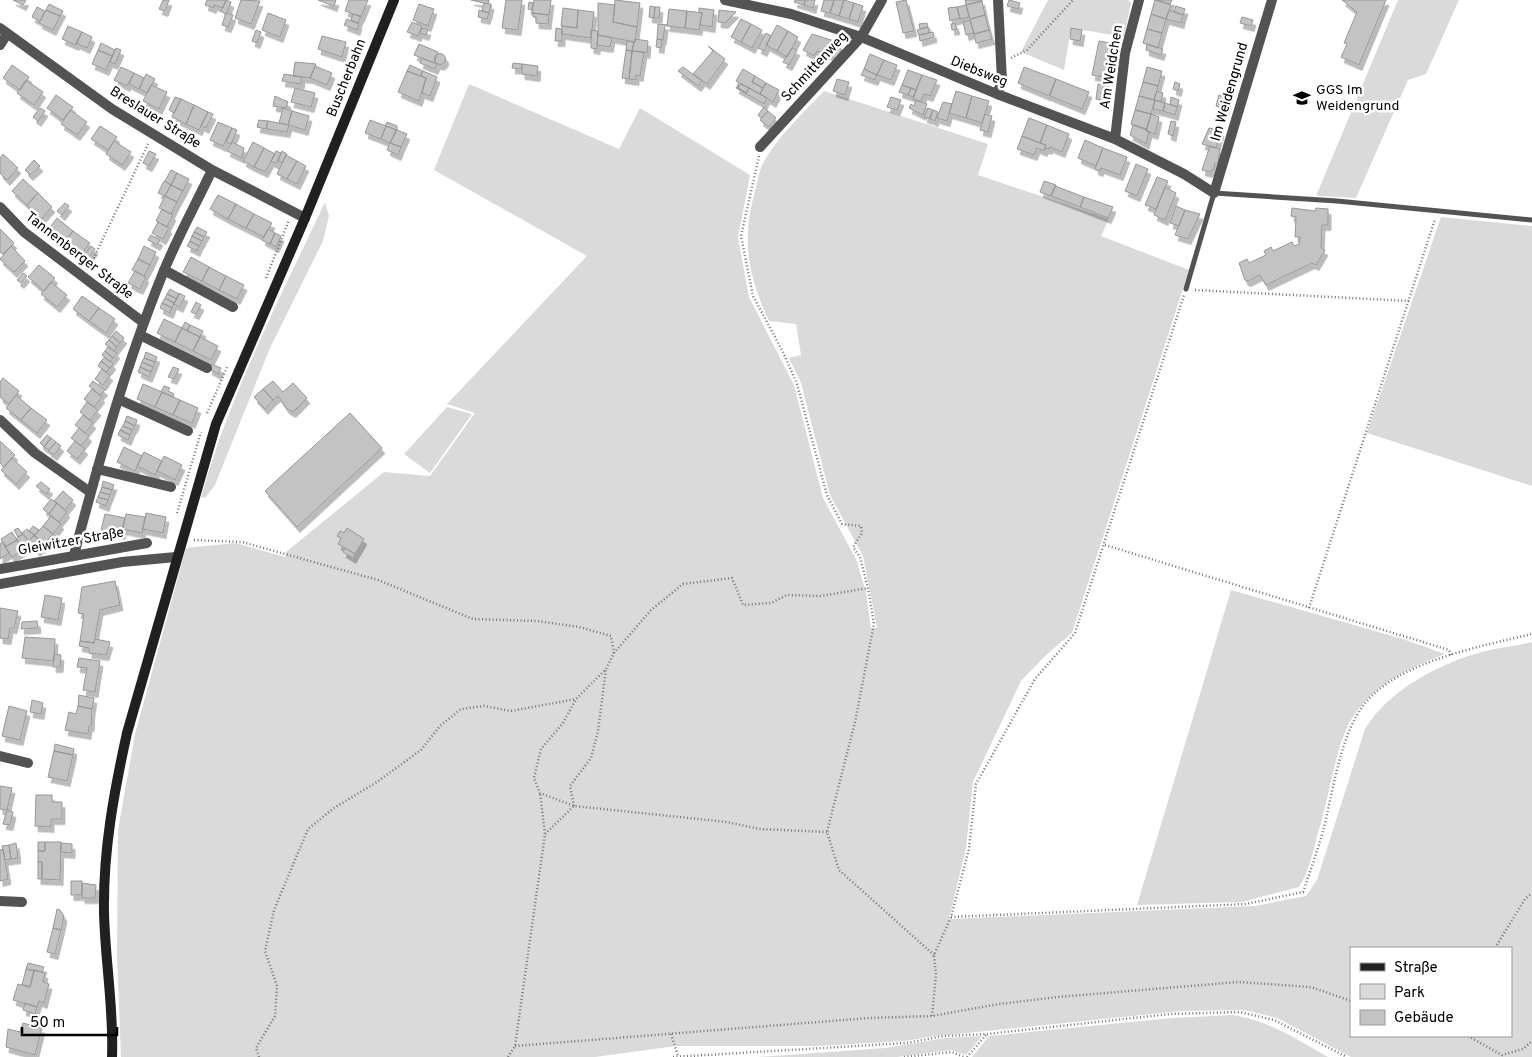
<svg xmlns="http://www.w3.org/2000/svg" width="1532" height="1057" font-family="Overpass,sans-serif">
	<defs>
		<filter id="shadow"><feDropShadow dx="3" dy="5.5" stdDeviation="0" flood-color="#0004"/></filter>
	</defs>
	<rect width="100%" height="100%" fill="#fff"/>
	<path fill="#dadada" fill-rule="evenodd" d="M1048,0H1128L1131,3L1124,37L1071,28L1064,70L1021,52Z
		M1398,0H1459L1426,74L1408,80L1356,198L1316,196Z
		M469,84L619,149L640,108L750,175L738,238L749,297L794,385L823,498L856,559L866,592L871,628H877L863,556L830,495L801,383L789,358L801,355L796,324L769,321C748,275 741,241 755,191C757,183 759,173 762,165C777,137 802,114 824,91L988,144L978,175L1109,219L1101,236L1189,270L1072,633L1046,655L1021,681L973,782L966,848L949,919L1255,906L1306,896L1317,880L1365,729C1389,689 1442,662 1486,651C1501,647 1517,646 1532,642V1057H1351L1277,1018L1244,1010L1181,1011L928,1037L905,1041L817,1046H676L595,1057H121L117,955L118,830L135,734L186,548L236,543L285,557L286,552L384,472L430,476L475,413L447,404L587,256L434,170ZM1351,948H1511V1036H1351Z
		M325,202L329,216L323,241L270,348L215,485L205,498L201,497C230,394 280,298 325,202Z
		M1441,217L1532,226V486L1367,433Z
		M447,407L472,414L430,473L404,454Z
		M1231,590L1403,639L1445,654C1403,670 1359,692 1343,737C1332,768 1328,802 1318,833C1313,851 1309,872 1299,887L1242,902L1137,905Z
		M1233,1015C1269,1021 1297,1039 1328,1057H972L989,1036L1172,1018Z
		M982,1036L966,1055L951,1050L897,1057H757L885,1048L945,1038Z"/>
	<path fill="#c3c3c3" stroke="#979797" filter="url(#shadow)" d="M13,0H26L23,5Z
		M163,0H169L165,11L159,9Z
		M207,0H226L223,8L214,5L213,8L205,5Z
		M226,0L231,2L226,14L221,11Z
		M241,0L260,1L251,24L235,18Z
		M318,0H336L334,6Z
		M349,0H368L361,17L345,11Z
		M471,0H489L488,4Z
		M506,0H522L518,30L502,28Z
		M534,0H551L549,15L532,13Z
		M615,0L640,3L637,27L613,22Z
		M795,0H805L804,5L794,2Z
		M805,0H815L813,8L804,5Z
		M824,0H834L830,13L821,11Z
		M834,0H844L839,16L830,13Z
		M844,0L854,3L849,19L839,16Z
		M906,0L914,31L903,33L896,2Z
		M965,0H982V1L966,5Z
		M1009,0L1020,3L1018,9L1007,6Z
		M1155,0L1171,5L1166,19L1151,14Z
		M1157,0H1172L1170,4Z
		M1342,0H1386L1359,65L1341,57L1347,44L1344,43L1357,12Z
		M982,1L985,15L970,19L966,5Z
		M529,2L533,3L532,10L528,9Z
		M484,3L491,4L489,13L482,11Z
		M598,3L615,5L613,22L637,27L635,42L598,35Z
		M854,3L863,6L858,22L849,19Z
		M49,4L63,11L60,16L46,10Z
		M419,4L434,9L428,26L413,20Z
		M966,5L969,17L960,19L957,7Z
		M650,6L655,7L654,18L649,17Z
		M1176,6L1185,9L1183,15L1174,12Z
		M37,7L45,11L40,21L32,17Z
		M655,7H660L659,18H654Z
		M957,7L960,18L950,21L948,8Z
		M563,8L578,10L577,28L561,26Z
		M699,8L714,10L712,27L700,25L702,13L699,12Z
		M669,9L687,11L685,28L667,26Z
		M46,10L60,16L53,30L39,23Z
		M479,10L489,13L487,19L478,17Z
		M578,10L594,12L591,38L562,34V26L577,28Z
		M719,10L736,12L725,23L718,22Z
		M1169,10L1183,15L1181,23L1166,19Z
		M687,11L702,13L699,30L685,28Z
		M226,13L233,15L228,27L222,25Z
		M268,13L286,20L280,37L262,30Z
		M533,13L549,15L548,24L536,23V17H533Z
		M353,14L361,16L358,23L351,20Z
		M1151,14L1166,19L1162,33L1147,29Z
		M985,15L989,30L974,34L970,19Z
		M1242,17L1253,20L1251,26L1240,23Z
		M347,19L359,24L357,30L344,25Z
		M741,19L751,24L741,42L731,37Z
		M970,20L974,33L966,35L963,22Z
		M412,22L422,26L418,36L407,32Z
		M927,23L928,27L920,29L919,24Z
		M955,23L957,29L952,30L951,24Z
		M658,24L668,25L665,26L663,40L657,39Z
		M751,24L762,30L752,48L741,42Z
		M777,25L788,31L777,51L766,45Z
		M68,26L82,32L76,45L62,39Z
		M928,27L929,33L919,35L917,30Z
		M422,28L428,30L426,35L420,33Z
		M556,28L562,29V41H555Z
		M1071,28L1082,30L1080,41L1070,39Z
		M1147,29L1162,33L1158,48L1143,43Z
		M256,30L261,32L257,43L252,41Z
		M591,30L598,31L597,49L591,48Z
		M989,30L992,39L976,43L974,34Z
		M788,31L798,37L787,57L777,51Z
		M82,32L92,37L87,48L76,43Z
		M933,32L934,37L920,41L919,35Z
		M766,33L771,36L764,51L758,48Z
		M812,34L834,41L830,55L817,51L814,56L803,50Z
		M598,35L612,38L610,47L597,45Z
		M322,36L346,42L342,57L318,49Z
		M635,39L648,41L647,53L632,51Z
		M657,39L662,40L661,48L656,47Z
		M627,41L634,42L632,51L626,50Z
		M1099,41L1116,44L1110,78L1092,75Z
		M101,43L115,50L112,56L98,50Z
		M834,43L842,50L835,59L830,55Z
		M419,44L438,52L434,63L414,55Z
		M1147,44L1163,49L1161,55L1146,50Z
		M708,46L725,59L707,84L693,74L713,51Z
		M116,48L121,50L115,64L110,62Z
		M792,48L797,50L789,65L783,62Z
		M98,50L112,56L106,70L92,64Z
		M626,50L632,51L629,79L622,78Z
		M632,51L644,52L640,76L636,75V80L629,79Z
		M434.5 59a5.5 5.5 0 1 1 11 0a5.5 5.5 0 1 1-11 0Z
		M870,54L884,60L877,75L864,69Z
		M422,58L437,64L435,69L420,63Z
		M884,60L897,65L891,80L877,75Z
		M295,62L316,64L310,78L293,76Z
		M513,63L522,64V69L512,68Z
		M522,64L538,66L537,76L522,74Z
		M12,65L29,77L20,90L3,78Z
		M410,65L423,71L420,76L407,71Z
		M315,66L332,73L327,85L310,78Z
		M121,67L134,73L127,86L114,80Z
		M683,67L702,81L698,86L678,71Z
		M1024,67L1056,79L1049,96L1018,83Z
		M1147,67L1162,71L1158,86L1143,82Z
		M743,69L755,76L752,82L763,88L760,94L736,81Z
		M864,69L877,75L875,80L861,75Z
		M908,70L922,75L916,90L902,85Z
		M407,71L426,78L419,101L398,92Z
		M423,71L437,77L430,96L422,93L426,78L421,76Z
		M134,73L144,78L139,89L129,84Z
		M146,74L155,79L147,93L139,89Z
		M284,74L302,77L301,84L282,81Z
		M922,75L937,80L930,96L924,94L921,102L913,99Z
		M755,76L766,83L763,88L752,82Z
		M837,79L849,82L845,95L833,91Z
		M1056,79L1089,92L1082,109L1050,96Z
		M26,80L43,92L34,105L17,93Z
		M1143,82L1158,86L1154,100L1139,96Z
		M1175,82L1180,84L1178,91L1173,89Z
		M739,83L738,88L746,93L749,88L767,98L764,104L736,88Z
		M766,83L779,90L773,102L760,94Z
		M741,84L749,88L746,93L738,88Z
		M1098,84L1109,86L1106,101L1096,99Z
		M151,85L167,92L159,109L143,101Z
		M902,85L911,88L908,95L899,92Z
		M295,88L315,93L311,107L291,102Z
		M911,88L916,90L913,97L908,95Z
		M956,91L972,96L966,118L949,113Z
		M1157,91L1163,93L1161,102L1154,100Z
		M56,95L73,107L63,120L47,108Z
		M1219,95L1229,97L1226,109L1216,106Z
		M275,96L288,102L286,108L273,106Z
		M972,96L989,101L982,123L966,118Z
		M1139,96L1155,100L1151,114L1135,110Z
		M175,97L181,99L174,113L169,110Z
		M891,97L901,100L897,110L887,107Z
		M1171,97L1179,100L1177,107L1170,104Z
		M181,99L194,105L186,124L172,117Z
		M916,100L927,104L923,115L909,108L911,104L914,106Z
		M1155,100L1165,103L1163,111L1153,109Z
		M943,102L952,104L947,121L937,118Z
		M1165,103L1177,107L1175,115L1163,111Z
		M194,105L208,112L199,130L186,124Z
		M764,107L768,111L761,118L758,115Z
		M40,108L45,111L38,121L33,117Z
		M283,108L292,111L288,125L279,123Z
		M928,108L933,110L929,119L924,117Z
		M70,110L87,122L77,135L61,124Z
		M933,110L938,112L935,121L930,119Z
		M1135,110L1151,114L1147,129L1131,124Z
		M292,111L309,116L305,130L288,125Z
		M768,111L776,118L769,127L760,120Z
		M208,112L213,114L206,128L201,125Z
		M985,114L992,116L988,132L980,130Z
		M1151,114L1159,117L1155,134L1146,131Z
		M1029,118L1047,125L1040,143L1022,136Z
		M259,120L268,121L266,129L257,127Z
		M370,120L386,126L381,139L365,133Z
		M268,121L289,125L287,132L266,129Z
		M1171,121L1176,122L1173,136L1168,134Z
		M218,122L232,128L223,146L210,140Z
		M387,122L397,126V130L385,126Z
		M1047,125L1069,134L1062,152L1050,147L1049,149L1045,148L1046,145L1040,143Z
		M1133,125L1149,131L1146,144L1130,135Z
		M100,126L117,137L108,150L91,139Z
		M386,126L396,130L390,143L381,139Z
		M232,128L237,130L231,144L226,142Z
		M1209,128L1221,131L1216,148L1202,144Z
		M397,130L407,134L401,147L390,143Z
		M1022,136L1046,145L1044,151L1037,148L1034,155L1017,149Z
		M1085,140L1103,148L1096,166L1078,158Z
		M114,141L131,152L122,165L106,154Z
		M232,142L244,148L242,158L227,151Z
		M253,142L264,148L254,167L243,161Z
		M390,143L401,147L398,155L387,150Z
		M1210,146L1220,149L1218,163H1215L1214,169L1209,172L1202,170Z
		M264,148L275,154L265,172L254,167Z
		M1103,148L1127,157L1120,175L1101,168L1100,171L1095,169Z
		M149,151L156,154L149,166L143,163Z
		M276,151L281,153L276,164L271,161Z
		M282,151L287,154L282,163L278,161Z
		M3,154L18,168L7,180L0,173V158Z
		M286,155L297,161L287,179L277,174Z
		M34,160L40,166L30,175L25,170Z
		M297,161L306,166L297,184L287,179Z
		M1136,164L1148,169L1137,196L1125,191Z
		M171,170L177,173L171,185L165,181Z
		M177,173L189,179L183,191L171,185Z
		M1157,177L1168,181L1156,209L1145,205Z
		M23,179L38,193L27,205L12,191Z
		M164,181L171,185L165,196L158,193Z
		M1044,181L1056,185L1051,196L1040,192Z
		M171,185L183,191L177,202L165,196Z
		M1055,186L1084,197L1080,207L1051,196Z
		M1165,187L1176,193L1165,220L1154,215Z
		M38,193L52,207L41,219L27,205Z
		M218,195L236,204L228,219L210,209Z
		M165,196L177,202L171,214L159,208Z
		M1084,197L1113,207L1108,218L1080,207Z
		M65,203L69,206L62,215L57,211Z
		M236,204L254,214L246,228L228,219Z
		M1176,206L1185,210L1179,226L1170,223Z
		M1292,208L1315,211L1316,208L1328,209V225H1322L1321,248L1325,250L1316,265L1312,263L1266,285L1260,275L1248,281L1245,280L1239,263L1247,259L1249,263L1266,255L1264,251L1271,247L1273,251L1292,242L1294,246L1299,244L1300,237H1295L1296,217L1291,216Z
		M162,209L173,215L167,227L156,221Z
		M1185,210L1200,214L1188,239L1175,235Z
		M254,214L272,223L264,237L246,228Z
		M57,218L73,231L64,243L47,231Z
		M158,222L169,228L163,239L152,233Z
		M197,227L207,232L204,237L194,232Z
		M0,229L14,243L3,254L0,252Z
		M268,229L275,233L270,244L262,240Z
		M73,231L90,243L80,256L64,243Z
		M194,232L204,237L202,241L192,236Z
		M275,233L281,236L276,247L270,244Z
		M151,235L160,240L157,245L148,240Z
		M192,236L202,241L199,246L190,241Z
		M190,241L199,246L197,251L187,246Z
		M11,246L25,261L14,272L0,259Z
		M91,246L95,249L87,260L83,257Z
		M144,246L156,252L150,265L138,259Z
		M191,257L209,267L202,281L183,272Z
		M138,259L150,265L144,276L132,270Z
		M39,265L55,278L44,291L28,277Z
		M209,267L226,276L219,290L202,281Z
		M135,271L146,277L140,289L128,283Z
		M23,273L27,276L21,283L17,280Z
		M226,276L244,285L237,299L219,290Z
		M51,282L67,295L57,307L41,294Z
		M170,289L179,294L177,299L167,294Z
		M179,293L185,296L180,307L174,304Z
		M167,294L177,299L174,303L165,298Z
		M82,296L99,308L89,321L73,309Z
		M165,298L174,303L172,308L162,303Z
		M196,302L201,305L196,314L191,312Z
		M162,303L172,308L170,313L160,308Z
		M99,308L115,319L106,333L89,321Z
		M164,319L182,328L175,342L157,333Z
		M185,322L190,325L187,331L182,328Z
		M190,325L203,331L200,337L187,331Z
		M182,328L200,337L193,351L175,342Z
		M116,331L124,338L120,343L112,336Z
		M112,336L120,343L117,347L109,340Z
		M200,337L218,346L211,360L193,351Z
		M109,340L117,347L114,351L105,344Z
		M108,347L117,353L113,358L105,351Z
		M105,351L113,358L110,362L102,355Z
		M146,352L157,357L155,362L144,358Z
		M105,357L113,364L110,368L101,361Z
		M144,358L155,362L153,367L142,362Z
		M101,361L110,368L106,372L98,366Z
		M142,362L153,367L151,372L140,367Z
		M211,364L221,368L218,374L209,369Z
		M140,367L151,372L149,377L138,372Z
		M173,367L179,369L174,379L168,377Z
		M102,369L110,375L103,385L95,379Z
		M3,378L19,391L9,404L0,397V382Z
		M93,381L105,390L100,395L89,386Z
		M273,381L283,392L293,383L307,398L293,412L287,409L278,396L273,400L263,389Z
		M143,384L162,392L155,407L137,399Z
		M164,386L170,388L168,391L174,394L173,397L161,392Z
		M92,389L102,397L94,407L84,399Z
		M263,389L273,400L265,409L254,397Z
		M162,392L180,400L173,415L155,407Z
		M16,395L31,408L21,420L6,408Z
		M180,400L198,408L192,423L173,415Z
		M87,402L98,410L90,420L80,412Z
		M31,408L47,420L37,433L21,420Z
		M350,413L382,448L297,527L265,491Z
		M83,415L93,423L85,433L75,425Z
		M127,416L137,420L135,426L125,421Z
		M125,421L135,426L132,430L123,426Z
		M123,426L132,430L130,435L120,430Z
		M79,428L89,436L81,446L71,438Z
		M120,430L130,435L128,440L118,435Z
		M47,435L51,438L44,447L40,443Z
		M51,438L56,442L49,450L44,447Z
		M0,441L15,455L4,467L0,463Z
		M75,441L85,449L77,459L67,451Z
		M56,442L61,446L54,455L48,451Z
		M124,447L142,456L135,471L117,462Z
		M144,452L162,461L155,475L137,466Z
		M164,456L182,465L175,480L157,471Z
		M12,458L27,472L16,484L1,470Z
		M103,481L114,485L112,490L102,487Z
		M41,482L50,489L46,494L36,486Z
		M102,487L112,490L110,495L100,492Z
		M63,491L73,500L65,510L54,501Z
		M100,492L110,495L108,500L98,497Z
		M98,497L108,500L106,506L96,502Z
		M51,499L57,503L49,514L43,509Z
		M57,503L67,512L59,522L49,514Z
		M146,513L166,517L163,533L143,529Z
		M105,514L125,518L122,534L101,530Z
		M126,514L145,517L142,533L122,529Z
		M51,516L61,524L53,534L43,526Z
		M33,526L39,530L35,535L29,531Z
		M43,526L53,534L44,544L34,536Z
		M18,528L23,534L18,537L14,530Z
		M347,528L364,539L355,554L338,544L341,538L337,536L340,531L344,533Z
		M27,529L34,535L29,541L22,533Z
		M12,532L17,540L5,547L1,539Z
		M23,534L32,545L23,550L16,539Z
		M34,535L45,544L37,551L29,541Z
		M17,540L23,550L12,557L5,547Z
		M3,542L9,553L0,559V544Z
		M345,548L355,554L353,558L343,552Z
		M115,581L120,605L100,610L94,643L80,641L84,614L78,613L82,587Z
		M45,595L62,598L58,620L41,617Z
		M0,608L18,611L14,628H10L8,639L0,638Z
		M37,621L38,628L21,629L22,622Z
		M25,637L55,639L54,661L22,658Z
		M95,639L110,642L106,655L89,653V648L79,646L80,641L94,643Z
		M54,654L61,655L60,667H53Z
		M79,658L100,661L95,692L83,690L87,668L77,667Z
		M79,695L94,698L92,709L78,706Z
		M32,700L43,703L41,714L30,712Z
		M9,706L27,711L20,740L2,736Z
		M78,706L92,709L91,726H89L88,734L65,730L69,712L76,714Z
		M55,744L74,749L73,755L54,751Z
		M54,751L73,755L67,781L48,777Z
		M0,786L12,788L7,810L0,809Z
		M36,795H52V802H62V819H51V827L35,826Z
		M7,810L13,812L10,825L3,824Z
		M38,842H45V851H38Z
		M45,842H61L60,880L42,879V862H38V851H45Z
		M16,843L18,858L11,859L9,845Z
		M61,843L72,844V853L61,852Z
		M9,845L11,859L5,860L2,846Z
		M3,849L8,879L0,881V850Z
		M38,862H42V879H38Z
		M71,881H82V895H71Z
		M82,883L96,885L95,898H82Z
		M57,909L60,910L64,916L61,930L53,928Z
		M53,928L61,930L55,954L47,952Z
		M28,963L44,967L42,972L26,969Z
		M26,969L34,971L30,987L22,985Z
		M34,970L45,973L43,982L49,984L44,1003L39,1001L37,1007L13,1000L18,984L30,987Z
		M25,1003L37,1007L35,1014L23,1010Z
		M23,1023L42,1028L35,1055L6,1047L8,1029L20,1032Z"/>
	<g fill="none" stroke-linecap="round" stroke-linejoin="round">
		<path stroke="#757575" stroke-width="2.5" stroke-dasharray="1 2.5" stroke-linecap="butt" d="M1011,58L1027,50L1073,0
			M759,156L741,236L753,296L783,352L797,384L827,495L842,524L861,526L862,533L853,547L860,557L868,588L874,624L855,722L827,832L839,870L934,955
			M89,268L149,142
			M266,278L289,220
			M1195,290L1409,301
			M207,413L228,365
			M177,513L201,432
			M194,540L242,542L378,580L473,619L537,621L579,627L611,636L614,653
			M1105,545L1449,650L1451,655
			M1309,608L1435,219
			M574,806L570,786L591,758L598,731L606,669
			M827,832L759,829L727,822L574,806L540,793L534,778L541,749L563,723L576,699L606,669L614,653L651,610L683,584L732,578L743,605L771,603L787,595L821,596L868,588
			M545,834L574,806
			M951,917L1246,904L1303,892C1310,872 1317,852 1323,831C1333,793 1340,733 1366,702C1401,661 1482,646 1532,634
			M1495,948L1525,899L1532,893
			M932,1016L936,975L934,955L951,917L969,849L976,784L1035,679L1075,633L1184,295
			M671,1034L678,1056
			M1468,1036L1502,1055L1523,1049L1532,1041
			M515,1046L869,1018L932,1016L999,1004L1058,997L1238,982L1311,987L1351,1001
			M259,1057L256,1048L275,1016L277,986L265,951L274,910L308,829L334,808L377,782L421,750L440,726L461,709L484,706L511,711L576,699
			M508,1057L515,1046L545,834L540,793
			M673,1057L906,1043L944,1036L987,1034L1170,1014L1240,1012L1274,1020L1347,1057
			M904,1057L952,1052L964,1057
			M967,1057L987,1034"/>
		<path stroke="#535353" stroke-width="5" d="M1186,289L1214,193L1337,201L1532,220"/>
		<path stroke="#535353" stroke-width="10" d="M725,0L791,14L861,37L997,94L1115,139L1184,174L1214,193L1272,0
			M0,28L112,109L212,170L305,218
			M0,45L7,34
			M997,94L1002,81L998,0
			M1115,139L1125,53L1139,0
			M760,147L861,37L882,0
			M0,207L24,232L144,323
			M164,270L233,307
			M140,335L207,368
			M118,399L188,431
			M0,420L35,453L90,492
			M97,469L171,487
			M74,555C99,460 126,364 163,273C177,238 196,204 212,170
			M0,569L147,543
			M0,584L122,562L176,557
			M0,756L28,763
			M0,901L22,902"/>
		<path stroke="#202020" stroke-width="10" d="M112,1057C114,1009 105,960 104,912C103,851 114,792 127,733L216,424L305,218L394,0"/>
	</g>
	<defs>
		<g id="school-bare" transform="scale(1.35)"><path d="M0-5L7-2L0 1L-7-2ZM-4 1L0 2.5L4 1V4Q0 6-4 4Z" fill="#000" stroke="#fff" stroke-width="2.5" paint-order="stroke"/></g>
	</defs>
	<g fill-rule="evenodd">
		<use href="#school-bare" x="1302" y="98"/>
	</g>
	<g text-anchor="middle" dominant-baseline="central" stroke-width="5" stroke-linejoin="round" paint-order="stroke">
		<g font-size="14" fill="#000" stroke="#fff">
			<text transform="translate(815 67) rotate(-47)">Schmittenweg</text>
			<text transform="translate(1112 67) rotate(-81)">Am Weidchen</text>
			<text transform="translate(979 72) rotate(22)">Diebsweg</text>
			<text transform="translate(347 78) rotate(-68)">Buscherbahn</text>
			<text transform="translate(1230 92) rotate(-74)">Im Weidengrund</text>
			<text transform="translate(155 118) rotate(32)">Breslauer Straße</text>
			<text transform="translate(79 256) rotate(38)">Tannenberger Straße</text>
			<text transform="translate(71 542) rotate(-10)">Gleiwitzer Straße</text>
		</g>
		<g font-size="14" fill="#000" stroke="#fff" text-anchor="start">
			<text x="1316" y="90">GGS Im<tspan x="1316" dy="16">Weidengrund</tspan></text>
		</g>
	</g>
	<rect x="1350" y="947" width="162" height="90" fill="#ffffff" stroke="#999999"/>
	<rect x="1360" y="963" width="25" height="8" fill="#202020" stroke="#999999"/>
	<text x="1394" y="972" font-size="15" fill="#000000">Straße</text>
	<rect x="1360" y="984" width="25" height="15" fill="#dadada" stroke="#999999"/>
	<text x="1394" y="997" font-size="15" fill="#000000">Park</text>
	<rect x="1360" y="1010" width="25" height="15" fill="#c3c3c3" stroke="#999999"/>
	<text x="1394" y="1022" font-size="15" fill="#000000">Gebäude</text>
	<path d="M22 1027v8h95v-8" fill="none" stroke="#000000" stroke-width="2.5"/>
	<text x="30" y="1027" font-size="15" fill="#000000" stroke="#ffffff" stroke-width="4" paint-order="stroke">50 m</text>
</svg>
